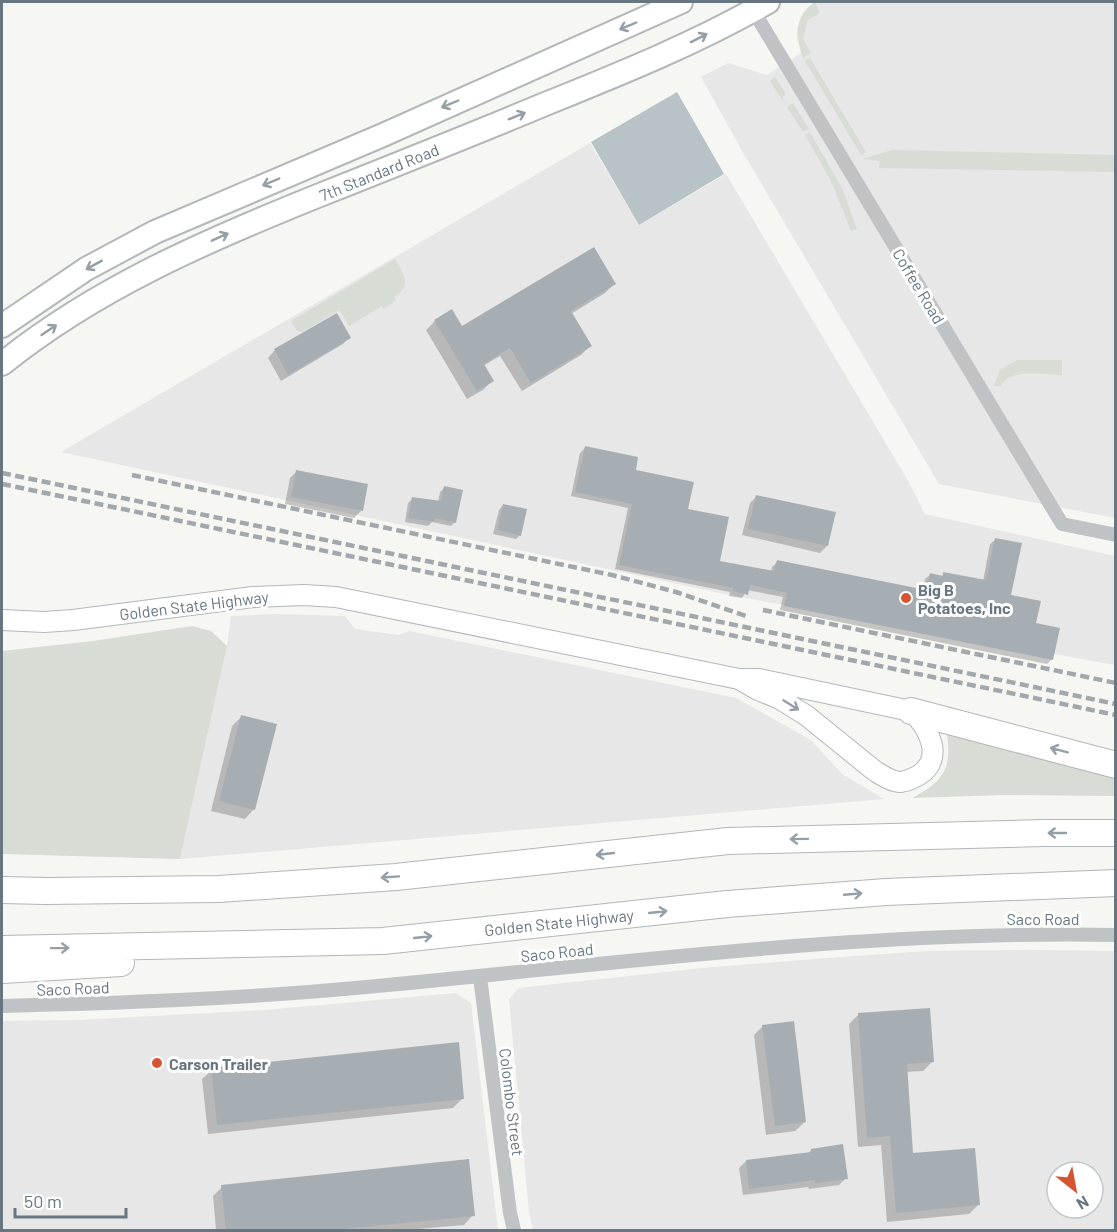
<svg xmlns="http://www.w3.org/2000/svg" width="1117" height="1232" font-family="Barlow,sans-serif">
	<rect width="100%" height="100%" fill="#f6f6f3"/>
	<path fill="#e6e7e6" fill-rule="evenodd" d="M816,2H1115V518L939,484L745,156L701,77L728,63L767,75L801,53L797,38V29L809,7Z
		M590,143L639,225L726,174L907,479L925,514L1115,556V665L729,595L61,452Z
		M276,614L345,616L355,629L399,635L409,631L736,698L811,740L842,774L884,799L180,859L227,646L231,616Z
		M1030,950L1115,951V1230H533L529,1212L509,999L519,988L702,968L840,957L927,951ZM1057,1172H1093V1208H1057Z
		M456,993L471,1003L498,1230H2V1021L79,1020L265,1010Z"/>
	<path fill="#d7dcd4" d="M815,2L820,13L808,20L803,39L811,53L803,58C796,36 793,17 815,2Z
		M810,58L866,152L861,155L805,61Z
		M775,77L786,94L782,98L787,107L793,103L809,129L803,132L770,81Z
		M810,132L843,190L857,229L851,231L831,181L805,135Z
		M892,150L1115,155V172L879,168L880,161L863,159Z
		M395,259C403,274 413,286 394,297L396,300L384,309L382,306L349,326L339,310L303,332L297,331L291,321Z
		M1017,360H1062V375C1044,375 1011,367 1001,386H994L1000,370Z
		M192,626L211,631L227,646L180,859L2,854V651L93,641Z
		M946,729L1115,777V796L1003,795L912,798C945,781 953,767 946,729Z"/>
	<path fill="#b8c3c7" d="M677,92L724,174L639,225L591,142Z"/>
	<path fill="#0003" d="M614,284L605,293L571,314L590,346L581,355L522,391L500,356L483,366L492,381L483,390L467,399L426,330L435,321L451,311L461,328Z
		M336,315L349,337L343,344L281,381L268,358L274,351Z
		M585,448L634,471L686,510L718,562L771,572L772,567L777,562L923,591L925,579L930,575L941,577L944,573L983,581L990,544L995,540L1010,597L1035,624L1052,659L1047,664L780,610L783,597L747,590L742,598L729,596L730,592L615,569L628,508L571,496L580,453Z
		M297,471L361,511L354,518L285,504L290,478Z
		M444,488L455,522L451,526L432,522L428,526L405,522L408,503L413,498L438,502L440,492Z
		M757,496L827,546L820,553L742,535L750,503Z
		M503,505L520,535L516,539L493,534L499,510Z
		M241,717L254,809L245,819L211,811L232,726Z
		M859,1014L932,1062L923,1071L906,1072L911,1155L978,1205L969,1214L887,1222L881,1145L858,1147L849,1024Z
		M763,1026L805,1122L795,1131L766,1135L754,1035Z
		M212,1070L463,1098L453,1108L208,1134L202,1079Z
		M811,1150L846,1178L839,1185L809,1189L808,1187L743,1195L739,1168L746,1161L808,1154Z
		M222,1187L473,1215L464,1225L407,1230H216L213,1196Z"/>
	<path fill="#a7aeb3" d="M594,247L616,284L571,311L592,346L531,383L510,348L484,364L494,381L477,391L434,320L452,309L462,326Z
		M337,313L351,338L288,375L274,349Z
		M585,446L638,457L636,470L694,482L688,509L729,517L720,561L774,571L777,560L926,590L930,573L943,576V572L986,580L995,538L1022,543L1011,595L1041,601L1036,623L1060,628L1053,660L784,606L787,593L750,585L748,595L733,591V588L619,565L632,504L575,492Z
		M296,470L368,484L363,511L291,497Z
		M444,486L463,490L456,523L435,518L434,522L408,518L412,497L441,501Z
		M756,495L836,512L828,546L748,529Z
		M503,504L527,509L521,536L497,530Z
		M241,715L277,724L255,810L219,801Z
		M930,1008L934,1062L907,1064L913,1153L975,1148L980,1205L896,1213L890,1136L867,1138L858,1013Z
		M794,1021L806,1122L775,1126L762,1025Z
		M459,1042L464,1099L217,1125L211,1068Z
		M843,1144L848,1179L815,1183V1180L749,1189L746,1160L811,1152V1149Z
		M469,1159L475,1216L333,1230H226L221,1185Z"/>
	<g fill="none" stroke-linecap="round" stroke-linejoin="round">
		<g stroke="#b2b7ba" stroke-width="22">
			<path id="secondary" d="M2,620L44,622L73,620L253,597L304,595L336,597L739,679H759L911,711C929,727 945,759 919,775C914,778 907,781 901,782C892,782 883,776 875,771L807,716L780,699L756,689L739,679"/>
		</g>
		<g stroke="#b3b7ba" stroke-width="26">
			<path id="primary" d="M2,326L86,269L155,232L383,135L681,2
				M2,364C96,288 208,240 320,195C393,166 466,137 538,107C617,75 695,44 768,2"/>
		</g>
		<g stroke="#b2b6b8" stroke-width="28">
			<path id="motorway" d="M911,711L1116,765
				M2,890L45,891L219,889L396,877L728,841L1043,833H1116
				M2,949L383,941L727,904L886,892L1116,883
				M2,970L121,963"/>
		</g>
		<path stroke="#bfc3c6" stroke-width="14" d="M753,10L1062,524L1116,535
			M480,977L510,1213L514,1230
			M2,1006C119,1003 237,999 355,988C608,965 861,930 1116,935"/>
		<use href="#secondary" stroke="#fff" stroke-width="20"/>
		<use href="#primary" stroke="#fff" stroke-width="22"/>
		<use href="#motorway" stroke="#fff" stroke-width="26"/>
		<path stroke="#a1a7ab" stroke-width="4.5" stroke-dasharray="9 4.5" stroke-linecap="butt" d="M2,473L1116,704
			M132,475L612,575L676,592L746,616
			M2,484L1116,715
			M763,610L1116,683"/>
	</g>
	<defs><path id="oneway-shaft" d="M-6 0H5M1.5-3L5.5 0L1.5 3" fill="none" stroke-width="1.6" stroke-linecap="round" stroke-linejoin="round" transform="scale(1.5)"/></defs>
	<g stroke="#959fa7">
		<use href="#oneway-shaft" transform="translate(628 26) rotate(157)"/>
		<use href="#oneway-shaft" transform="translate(699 38) rotate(-27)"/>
		<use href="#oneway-shaft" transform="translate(450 104) rotate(157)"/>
		<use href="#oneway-shaft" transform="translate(517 116) rotate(-22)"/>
		<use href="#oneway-shaft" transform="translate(271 182) rotate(157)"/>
		<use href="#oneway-shaft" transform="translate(220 237) rotate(-24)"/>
		<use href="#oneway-shaft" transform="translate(94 265) rotate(151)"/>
		<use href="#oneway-shaft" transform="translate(49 330) rotate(-34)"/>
		<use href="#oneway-shaft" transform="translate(791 705) rotate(32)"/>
		<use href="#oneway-shaft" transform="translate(1059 750) rotate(-165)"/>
		<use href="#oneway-shaft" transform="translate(1057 833) rotate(-180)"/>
		<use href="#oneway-shaft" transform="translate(799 839) rotate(179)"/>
		<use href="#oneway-shaft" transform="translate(605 854) rotate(174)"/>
		<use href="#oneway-shaft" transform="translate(390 877) rotate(176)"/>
		<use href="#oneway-shaft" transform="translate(853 894) rotate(-5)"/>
		<use href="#oneway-shaft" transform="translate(658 912) rotate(-6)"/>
		<use href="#oneway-shaft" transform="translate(423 937) rotate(-6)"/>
		<use href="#oneway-shaft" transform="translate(60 948) rotate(-1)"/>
	</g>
	<g fill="#d55533" stroke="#fff" stroke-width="2">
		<circle cx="906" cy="598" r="6"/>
		<circle cx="157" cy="1063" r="6"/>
	</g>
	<g text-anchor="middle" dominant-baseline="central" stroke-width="6" stroke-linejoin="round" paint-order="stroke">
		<g font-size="16" fill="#677681" stroke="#fff">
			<text transform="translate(379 172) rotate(-22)">7th Standard Road</text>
			<text transform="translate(919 286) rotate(59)">Coffee Road</text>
			<text transform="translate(194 605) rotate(-7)">Golden State Highway</text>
			<text x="1043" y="918">Saco Road</text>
			<text transform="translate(559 922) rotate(-6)">Golden State Highway</text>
			<text transform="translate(557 952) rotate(-6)">Saco Road</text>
			<text transform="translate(73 988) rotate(-2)">Saco Road</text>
			<text transform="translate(512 1102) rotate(83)">Colombo Street</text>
		</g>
		<g font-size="16" font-weight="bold" fill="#677681" stroke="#fff" text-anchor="start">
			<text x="918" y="589">Big B<tspan x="918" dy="18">Potatoes, Inc</tspan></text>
			<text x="169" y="1063">Carson Trailer</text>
		</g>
	</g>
	<rect width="1117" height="1232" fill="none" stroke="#677681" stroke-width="6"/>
	<g transform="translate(1075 1190) rotate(149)"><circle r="28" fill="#ffffff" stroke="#c2c8cd" stroke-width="1.5"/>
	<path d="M0-4.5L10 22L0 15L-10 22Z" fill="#d55533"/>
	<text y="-9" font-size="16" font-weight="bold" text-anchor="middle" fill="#677681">N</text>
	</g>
	<path d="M15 1208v9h111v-9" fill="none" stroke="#677681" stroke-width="3"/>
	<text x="24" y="1208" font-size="18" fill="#677681" stroke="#ffffff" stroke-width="4.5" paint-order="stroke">50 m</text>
</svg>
